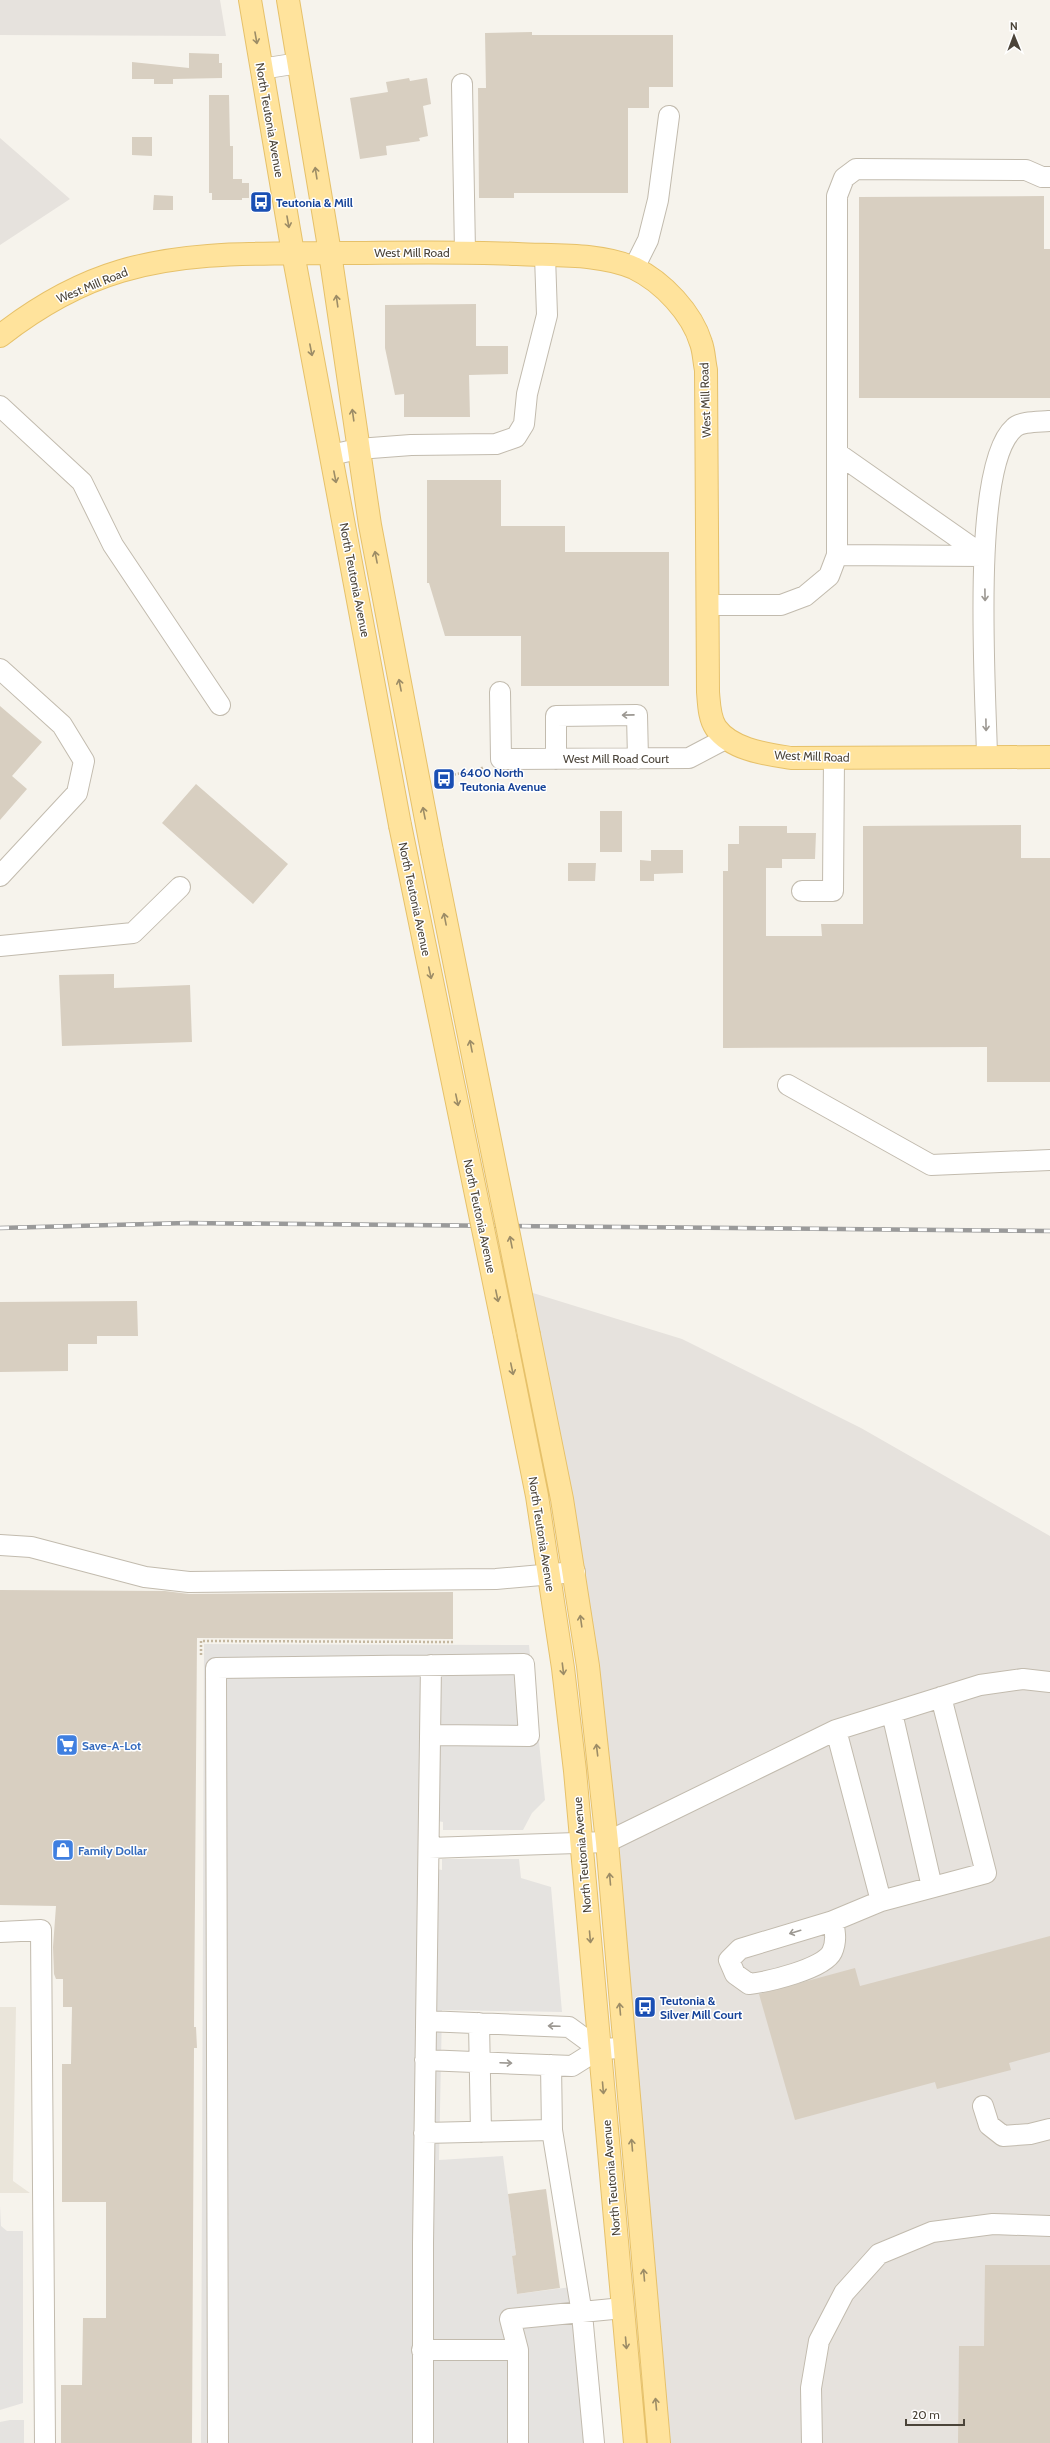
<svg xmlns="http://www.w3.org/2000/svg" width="1050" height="2443" font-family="Cabin,sans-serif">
	<rect width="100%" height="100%" fill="#f6f3ec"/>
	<path fill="#eae5da" d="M0,2007H16L13,2181L30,2193H0Z"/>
	<path fill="#e6e2dd" d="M0,0H220L226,36L0,35Z
		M0,138L70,199L0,245Z
		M520,1289L682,1339L861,1428L1050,1536V2443H659L607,1842Z"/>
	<path fill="#e5e3e0" d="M204,1644L529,1645L545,1800L532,1813L523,1830H443V1822L437,1821V1869L442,1870V1859H519L521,1878L551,1887L562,2012L442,2010L439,2160L503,2156L516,2255L512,2256L517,2294L587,2285L601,2443H201Z
		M0,2206L1,2226L7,2231H23V2403L0,2410Z
		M10,2420H24V2443H0V2422Z"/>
	<path fill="#d8cfc1" d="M532,32V35H673V87H649V108H628V193H514V198H479L478,88H486L485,33Z
		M189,53L219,54V63H222V78L173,79V84H154V79H132V62L189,68Z
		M409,78L410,81L427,78L431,104L423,106L428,136L419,138L420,141L386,146L387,155L360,159L350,98L388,92L386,82Z
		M209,95H229L230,146H233V179H242V183H249V198H242V200H212V193H209Z
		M132,137H152V156L132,155Z
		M154,195L173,196V210H153Z
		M1044,196V249H1050V398H859V197Z
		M476,304V346H508V374L469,375L470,417H404V394L395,395L385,348V305Z
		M427,480H501V526H565V552H669V686H521V636H445L429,583H427Z
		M0,706L42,742L12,776L27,789L0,820Z
		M196,784L288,864L253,904L162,823Z
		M600,811H622V852H600Z
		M1021,825V858H1050V1082H987V1047L723,1048V871H728V844H739V826H787V833H816L815,859H782V868H766V936H822L821,924H863V826Z
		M651,850H683V873L654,874V881H640V860L651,861Z
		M568,863H596L595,881H568Z
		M114,974V988L190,985L192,1042L62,1046L59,975Z
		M137,1301L138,1336H97V1344H68V1371L0,1372V1302Z
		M0,1590L165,1591L189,1594L453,1592V1639L197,1638L194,2027H196L197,2048H194L192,2443H61V2385H82L83,2318H106V2202H62V2064H71L72,2007H63V1979H56L54,1974L53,1947L56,1906L0,1905Z
		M1050,1936V2052L1009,2063L1011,2070L937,2089L935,2082L795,2120L759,1994L855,1968L860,1986Z
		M546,2189L560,2288L517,2294L512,2256L516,2255L508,2194Z
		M985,2265H1050V2443H958L959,2346H984Z"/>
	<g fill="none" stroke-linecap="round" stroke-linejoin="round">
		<g stroke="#c2bbae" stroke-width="22">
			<path id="minor" d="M261,69L299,63
				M462,84L465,252
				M634,268L648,240L658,200L669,116
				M0,406L82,482L113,545L220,705
				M837,453L984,556
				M331,455L358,449L411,445L496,444L516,437L524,424L527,394L547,315L545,256
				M837,555L984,556
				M707,605H781L805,596L829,576L837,555V196L844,178L856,169L1026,170L1042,177H1050
				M0,669L62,725L84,761L77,793L0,876
				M500,692L501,759L689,758L727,738
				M987,757C986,694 970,466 1014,428C1021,421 1040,422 1049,421
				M556,759V716L637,715L638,759
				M802,891H833L834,757
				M0,946L133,933L180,887
				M788,1085L931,1165L1050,1160
				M0,1545L31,1547L145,1577L189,1582L496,1579L575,1572
				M941,1697L986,1873L881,1901L836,1730L980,1685L1023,1679L1050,1682
				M892,1713L932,1887
				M429,1848L607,1842L836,1730
				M833,1921L740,1949L729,1960L735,1974L749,1984C767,1982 824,1969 832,1952C837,1941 835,1932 833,1921L881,1901
				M0,1932L41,1930L45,2443
				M426,2021L569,2027L599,2049
				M479,2023L481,2132
				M425,2060L572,2066L599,2049L623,2048
				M551,2065L552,2130
				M983,2106L989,2125L1003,2136L1030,2134L1050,2129
				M424,2133L552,2130L582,2314L594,2443
				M422,2350H518L510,2319L623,2308
				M518,2350V2443
				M218,2443L216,1668L524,1664L529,1736L431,1735
				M423,2443V2244L431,1665
				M812,2443L811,2388L819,2341L844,2293L879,2254L932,2232L993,2224L1050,2226"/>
		</g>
		<g stroke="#e6c16a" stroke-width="24">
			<path id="major" d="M250,0L293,253L400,825
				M288,0L330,253L370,525L432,851
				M0,336C36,308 77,284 121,271C188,251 259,254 328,253C391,253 454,251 517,254C555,256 599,253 634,268C663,282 692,313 701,343C704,351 704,361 706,370L708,692C709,703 709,718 716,728C732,750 766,754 791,758L1050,757
				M504,1331L537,1496L563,1668L575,1771L635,2443
				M529,1335L562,1499L588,1666L607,1842L659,2443"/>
		</g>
		<path stroke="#c4b79f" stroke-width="2.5" stroke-dasharray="2 2" stroke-linecap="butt" d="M446,776L478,770L484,767
			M201,1655V1641L453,1642"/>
		<use href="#minor" stroke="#fff" stroke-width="20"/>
		<use href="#major" stroke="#ffe39c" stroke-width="22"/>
		<g stroke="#9a9a9a" stroke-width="4.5">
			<path id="rail" d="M0,1228L187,1223L1050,1231"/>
		</g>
		<use href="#rail" stroke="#fff" stroke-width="3" stroke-dasharray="9" stroke-linecap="butt"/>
		<g stroke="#e6c16a" stroke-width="24" stroke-linecap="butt">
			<path id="major-bridge" d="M400,825L504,1331
				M432,851L529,1335"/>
		</g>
		<use href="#major-bridge" stroke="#ffe39c" stroke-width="22"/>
	</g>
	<defs><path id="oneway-shaft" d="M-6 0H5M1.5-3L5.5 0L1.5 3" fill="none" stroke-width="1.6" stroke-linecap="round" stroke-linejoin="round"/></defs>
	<g stroke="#9c8c66">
		<use href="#oneway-shaft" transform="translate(256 38) rotate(80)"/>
		<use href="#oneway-shaft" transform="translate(316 173) rotate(-99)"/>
		<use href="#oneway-shaft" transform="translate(288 222) rotate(80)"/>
		<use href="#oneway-shaft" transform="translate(337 301) rotate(-98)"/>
		<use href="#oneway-shaft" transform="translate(311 350) rotate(79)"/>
		<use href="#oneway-shaft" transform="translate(353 415) rotate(-98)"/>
		<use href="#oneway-shaft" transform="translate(335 477) rotate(79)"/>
		<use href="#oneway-shaft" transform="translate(376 557) rotate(-101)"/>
		<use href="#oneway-shaft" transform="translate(400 685) rotate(-101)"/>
		<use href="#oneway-shaft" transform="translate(424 813) rotate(-101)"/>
		<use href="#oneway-shaft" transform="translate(445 919) rotate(-101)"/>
		<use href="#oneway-shaft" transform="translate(430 973) rotate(78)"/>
		<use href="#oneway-shaft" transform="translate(471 1046) rotate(-101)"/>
		<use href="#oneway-shaft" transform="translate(457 1100) rotate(78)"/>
		<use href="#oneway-shaft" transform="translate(511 1242) rotate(-101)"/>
		<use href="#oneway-shaft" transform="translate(497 1296) rotate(78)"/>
		<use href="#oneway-shaft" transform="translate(512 1369) rotate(78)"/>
		<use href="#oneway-shaft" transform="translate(581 1621) rotate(-98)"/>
		<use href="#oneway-shaft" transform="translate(563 1669) rotate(83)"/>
		<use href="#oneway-shaft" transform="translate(597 1750) rotate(-97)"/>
		<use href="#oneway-shaft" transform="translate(610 1879) rotate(-95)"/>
		<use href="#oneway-shaft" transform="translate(590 1937) rotate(85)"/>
		<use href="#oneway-shaft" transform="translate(620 2009) rotate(-95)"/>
		<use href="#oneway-shaft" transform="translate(603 2088) rotate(85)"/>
		<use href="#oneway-shaft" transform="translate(632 2145) rotate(-95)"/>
		<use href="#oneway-shaft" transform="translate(644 2275) rotate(-95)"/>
		<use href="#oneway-shaft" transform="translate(626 2343) rotate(85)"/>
		<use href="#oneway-shaft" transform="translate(656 2404) rotate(-95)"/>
	</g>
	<g stroke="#9c9892">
		<use href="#oneway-shaft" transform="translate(985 595) rotate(89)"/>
		<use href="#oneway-shaft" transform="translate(628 715) rotate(179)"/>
		<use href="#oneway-shaft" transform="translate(986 725) rotate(89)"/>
		<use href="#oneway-shaft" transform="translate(795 1932) rotate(163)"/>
		<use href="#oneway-shaft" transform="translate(554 2026) rotate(-178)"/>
		<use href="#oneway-shaft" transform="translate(506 2063) rotate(2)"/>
	</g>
	<defs>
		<g id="bus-square" transform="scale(1.15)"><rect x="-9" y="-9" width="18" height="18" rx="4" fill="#1a4fb4" stroke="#fff"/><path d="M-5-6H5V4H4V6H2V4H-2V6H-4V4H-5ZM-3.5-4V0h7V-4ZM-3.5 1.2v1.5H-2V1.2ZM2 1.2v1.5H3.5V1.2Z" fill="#fff"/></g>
		<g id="supermarket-square" transform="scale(1.15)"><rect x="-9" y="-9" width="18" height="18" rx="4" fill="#3f7fe0" stroke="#fff"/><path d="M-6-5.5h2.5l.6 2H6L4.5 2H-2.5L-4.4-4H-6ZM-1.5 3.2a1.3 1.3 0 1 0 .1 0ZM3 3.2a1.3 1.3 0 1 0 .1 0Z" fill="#fff"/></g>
		<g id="shop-square" transform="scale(1.15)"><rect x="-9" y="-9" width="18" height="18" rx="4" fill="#3f7fe0" stroke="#fff"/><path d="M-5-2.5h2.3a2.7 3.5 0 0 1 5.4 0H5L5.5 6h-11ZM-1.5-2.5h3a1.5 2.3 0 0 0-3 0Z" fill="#fff"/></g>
	</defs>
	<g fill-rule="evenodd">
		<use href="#bus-square" x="261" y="202"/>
		<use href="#bus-square" x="444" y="779"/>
		<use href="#supermarket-square" x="67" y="1745"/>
		<use href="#shop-square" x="63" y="1850"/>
		<use href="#bus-square" x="645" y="2007"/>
	</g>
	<g text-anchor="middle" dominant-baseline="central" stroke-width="3" stroke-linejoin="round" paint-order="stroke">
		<g font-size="12" fill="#4b4439" stroke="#fff">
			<text transform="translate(270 120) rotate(80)">North Teutonia Avenue</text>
			<text x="412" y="252">West Mill Road</text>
			<text transform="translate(92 285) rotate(-22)">West Mill Road</text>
			<text transform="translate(705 400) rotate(-92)">West Mill Road</text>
			<text transform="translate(355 580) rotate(79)">North Teutonia Avenue</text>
			<text transform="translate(812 756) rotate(2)">West Mill Road</text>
			<text x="616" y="758">West Mill Road Court</text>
			<text transform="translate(415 899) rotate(78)">North Teutonia Avenue</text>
			<text transform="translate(480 1216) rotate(78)">North Teutonia Avenue</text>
			<text transform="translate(542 1534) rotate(81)">North Teutonia Avenue</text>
			<text transform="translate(582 1855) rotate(-95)">North Teutonia Avenue</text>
			<text transform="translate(611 2178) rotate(-95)">North Teutonia Avenue</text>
		</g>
		<g font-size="12" font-weight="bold" fill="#164399" stroke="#fff" text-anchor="start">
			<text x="276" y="202">Teutonia &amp; Mill</text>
			<text x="460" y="772">6400 North<tspan x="460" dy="14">Teutonia Avenue</tspan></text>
			<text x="660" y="2000">Teutonia &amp;<tspan x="660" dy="14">Silver Mill Court</tspan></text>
		</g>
		<g font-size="12" font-weight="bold" fill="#366cbe" stroke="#fff" text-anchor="start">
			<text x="82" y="1745">Save-A-Lot</text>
			<text x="78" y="1850">Family Dollar</text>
		</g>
	</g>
	<g transform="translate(1014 36) rotate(359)" stroke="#ffffff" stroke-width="3" paint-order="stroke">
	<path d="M0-3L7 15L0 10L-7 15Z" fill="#4b4439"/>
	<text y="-6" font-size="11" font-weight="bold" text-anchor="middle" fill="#4b4439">N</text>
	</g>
	<path d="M906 2419v6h58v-6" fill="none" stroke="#4b4439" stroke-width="2"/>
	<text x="912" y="2419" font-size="12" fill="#4b4439" stroke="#ffffff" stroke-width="3" paint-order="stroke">20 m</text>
</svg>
